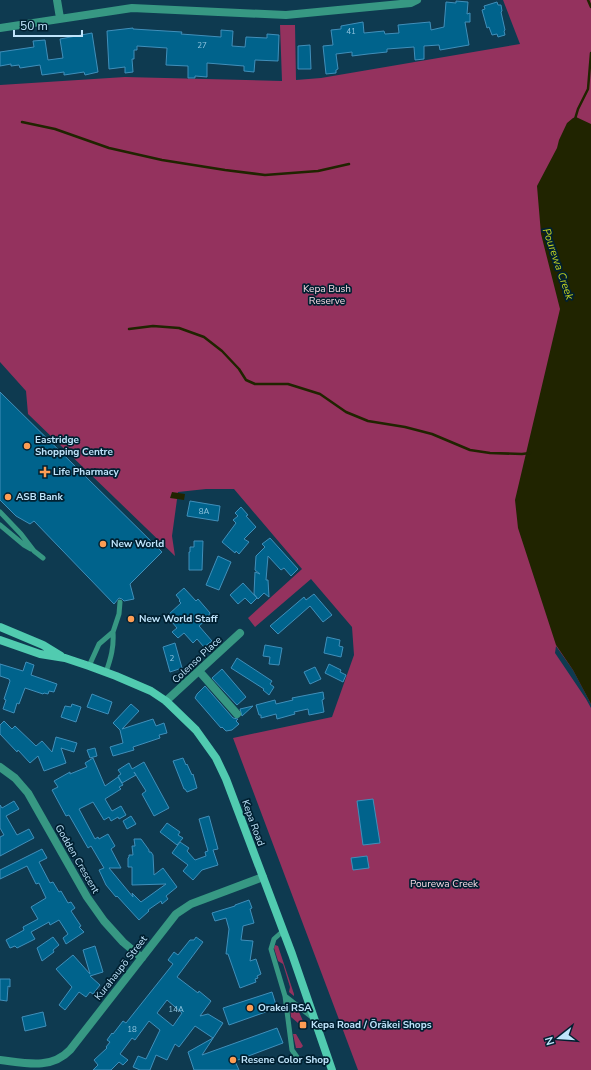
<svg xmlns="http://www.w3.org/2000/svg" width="591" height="1070" font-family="'Nunito Sans',sans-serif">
	<rect width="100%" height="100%" fill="#0e3a50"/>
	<path fill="#94325e" d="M503,0H591V704L573,670L556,646L555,653L586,699L591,708V1070H358L233,738L332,717L354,655L352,627L311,579L255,627L248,618L302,569L234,489H206L178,492L172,536L175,556L28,414L26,391L0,362V85L125,77L282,81L280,25H295L296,80L321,78L520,44Z
		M275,945L278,946L294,994V996L289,992L290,987L283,964L278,961L274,948Z
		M291,1005L299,1012L303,1021L298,1023L291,1017L290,1006Z
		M293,1034H296L303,1046L301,1048H296Z"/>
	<path fill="#202400" d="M576,117L591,124V704L573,670L556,645L518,528L515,500L560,309L541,234L537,186L557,148L559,140L567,123L573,118Z
		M172,492L185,494L184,500L170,498Z"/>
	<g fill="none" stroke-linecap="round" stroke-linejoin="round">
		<path stroke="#202400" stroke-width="2.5" d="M588,0L591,7
			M575,119L578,109L588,89L591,53
			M22,122L55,129L109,148L162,160L225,170L265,175L318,171L349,164
			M129,329L153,326L179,328L204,337L222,351L239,369L246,380L255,384H288L320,394L346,412L368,421L405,427L432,434L470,450L490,453L522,454L530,453"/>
	</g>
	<path fill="#00638c" stroke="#408fba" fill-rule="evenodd" d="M456,1L468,2L467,14L470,13V22H465L469,45L440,50L439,45L424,46V59L415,60L414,47L387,49V52L368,54L352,56V52L336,54L338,69L336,70V73L326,74L323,46L333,45L331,30L341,29V26L363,22L364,33L384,31L385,34L399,33L398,25L408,24L430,22L431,30L444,27L446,2L456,3Z
		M497,2L498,5H501L502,11L501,12L505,30L504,31L505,35L498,37L497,34L492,35L489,27L487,28L482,10L485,9L484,6Z
		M133,28V29L182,32L181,34L221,37V30L233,31L232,46L245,47L246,37L267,38V34L279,35L278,61L255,60L254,72L244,71V66L207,63V77L195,76V78H188V66L166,65L167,48L137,46V50H134V59H132L133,72L125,73V67L109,69L107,31Z
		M92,33L98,72L85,75L84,72L64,75V72L42,75L40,65L20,68L19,65L11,66V64L0,66V52L34,47L33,41L45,40L48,60L63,58L60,39Z
		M310,45L311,69H298V46Z
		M0,392L162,552L130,584L134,599L124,601L122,599L119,598L114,604L34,521L30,524L16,516L0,500Z
		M190,501L220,506L218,521L187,516Z
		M241,507L248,515L246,516L256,527L244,539L249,542L239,554L236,551L235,553L222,542L236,523L233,520L238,516L235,513Z
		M270,538L298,569L291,576L284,568L281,570L268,556L266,580H268L269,597L264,593L258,599L254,594L255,572L260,574L255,570L256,556L265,547L262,544Z
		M194,541H203L202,570H189V552H190V547H194Z
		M218,556L231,562L219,590L206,585Z
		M243,583L257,598L251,604L245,598L238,604L230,595Z
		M184,588L196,601L198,599L210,613L207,619L199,626L212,641L204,647L197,639L193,643L184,633L178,638L172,632L177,628L172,622L173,620L168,615L181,603L179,601L180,600L176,595Z
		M314,594L332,615L323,622L310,606L278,634L270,626L304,597L306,600Z
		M327,637L340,640L339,646L343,647L341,657L324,653Z
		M175,643L182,668L170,672L163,647Z
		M265,645L282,648L279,665L269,664L270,657L263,656Z
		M237,658L272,681L270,684L274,687L269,695L263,690L264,689L231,668Z
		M26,662L34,665L31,675L57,684L54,692L49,691L48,694L44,693L43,694L25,688L19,704L17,703L14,713L3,709L6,700L4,699L10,681L9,679L0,676V664L23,671Z
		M329,664L341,670L340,672L346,675L343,682L325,673Z
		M315,667L321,679L310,684L304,672Z
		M222,669L246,697L237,705L212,678Z
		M205,686L233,718L238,719L236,721L239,724L232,730L226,731L222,727L221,728L195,698L197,694Z
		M323,692L324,699L322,700L324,712L309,715L308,709L294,712L295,714L277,719L276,714L261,718V715H259L256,705L275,700L276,704L293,700L292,698Z
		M92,694L112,702L108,714L87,707Z
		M72,704L81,707L76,722L61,717L65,706L71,707Z
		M131,704L139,711L122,729L153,719L156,726L164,723L167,733L159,735L160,738L133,747L134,750L113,756L110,747L123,743L120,730L113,723Z
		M253,706L242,716L240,709Z
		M4,721L12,729L15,726L36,746L42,741L52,752L56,737L77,743L74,752L61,748L66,763L44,771L38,756L30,763L18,750L17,752L0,734V725Z
		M95,748L97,756L90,758L87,750Z
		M93,758L105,786L118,777L123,785L119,787L121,789L105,799L112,811L121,806L126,815L119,819L118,817L111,821L109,817L104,820L93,802L79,809L95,839L98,837L99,839L108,834L115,846L111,849L121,868H109L133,897L132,893L141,902L166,884L132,885V867H128V858L129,857V855H133L132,846H135L134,839H141L149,850V852H151L153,855L154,875L163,868L177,887L166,896L168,899L162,904L161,901L148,910L149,911L139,920L117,896L116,897L106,885L99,870L104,868L91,846L88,848L69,815L66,816L52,790L58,787L54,781L70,772V774L87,767L85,763Z
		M183,758L186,765L187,764L192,775L193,774L197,788L187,792L185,789H184L173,761Z
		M144,762L169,808L154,816L142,794L146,791L134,772L136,775L122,783L118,776L121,774L118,770L129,763L132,769Z
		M373,799L380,843L363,845L357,801Z
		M14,801L19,809L6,816L17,835L29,829L34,838L0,856V837L4,835L0,828V805L2,808Z
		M131,816L136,824L127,829L123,821Z
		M209,816L218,849L213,850L218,865L202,870L193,880L183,871L188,865L172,853L180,842L189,848L187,851L195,860L206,856L205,852L208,851L199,819Z
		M167,823L180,832L178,835L183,838L177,845L160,832Z
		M42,849L47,858L39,862L50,883L53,882L59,892L61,891L68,903L71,902L75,908L71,911L81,926L79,927L84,932L66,944L63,938L68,934L59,920L50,925L49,922L31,932L35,939L17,948L15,946L10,948L6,940L24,930L23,927L38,919L31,907L46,898L39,883L36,884L27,866L0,879V870Z
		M367,856L369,868L353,870L351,858Z
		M249,900L252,908L250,909L254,923L243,926L241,940L253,941L250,961L256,959L261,974L257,976L258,978L255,979L256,982L240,988L228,954H226L229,929L226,918L215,921L212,913L235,906V905Z
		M53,937L59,945L53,950L54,952L42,961L37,948Z
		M196,937L203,942L177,977L198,993L199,991L211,1001L200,1016L208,1014L223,1023L202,1055L277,1028L283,1043L235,1061L239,1070H194L188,1052L213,1038L195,1026L179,1047L175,1044L167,1060L156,1055L150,1070H140L133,1067L138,1056L146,1059L160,1030L149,1021L135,1040L132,1038L120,1054L128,1060L123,1065L119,1062L111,1070H93L98,1065L94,1060L107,1048L106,1047L110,1042L107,1040L112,1033L113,1034L123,1021L126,1023L173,964L168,960L174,952L178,955L190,940H194ZM167,1000L182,1013L173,1026L157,1013Z
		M95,946L103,972L90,976L100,985L93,994L90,992L86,997L79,992L65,1010L59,1005L72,987L56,969L73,955L90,974L83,950Z
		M0,979H10V987L8,986L7,1001L0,1000Z
		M272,992L277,1008L229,1025L223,1008Z
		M43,1012L46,1026L25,1031L22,1017Z"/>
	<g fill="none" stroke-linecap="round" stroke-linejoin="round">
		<path stroke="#379883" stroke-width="5" d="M0,512L21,534L34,551L43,558
			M0,525L24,545L31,549
			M113,632L119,614L120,602
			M89,666L99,644L113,632C114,647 111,658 106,672
			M283,931L274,939L271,949L285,996L292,1050L297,1057
			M285,996L313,1018"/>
		<path stroke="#379883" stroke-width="8" d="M57,0L60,18
			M0,28L132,8L286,15L411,3L417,0
			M199,671L237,714
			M166,701L240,633
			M0,767L15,778L28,793L87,897L104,921L123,942L142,958
			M0,1060C25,1063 51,1070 70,1050L176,914L191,904L263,877"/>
		<path stroke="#51cbb0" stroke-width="8" d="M0,627L43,645L61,656
			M0,640L40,654L65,658L89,666L116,676L151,691L166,701L196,730L216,758L226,779L292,954L332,1070"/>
	</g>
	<g fill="#fd9d54" stroke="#002031" stroke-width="1.5">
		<circle cx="27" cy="446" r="4"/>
		<path d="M43 466h4v4h4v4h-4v4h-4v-4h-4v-4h4z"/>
		<circle cx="8" cy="497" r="4"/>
		<circle cx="103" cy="544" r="4"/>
		<circle cx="131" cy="619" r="4"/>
		<circle cx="250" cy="1008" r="4"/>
		<rect x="299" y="1021" width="8" height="8" rx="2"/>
		<circle cx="233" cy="1060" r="4"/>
	</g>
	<g text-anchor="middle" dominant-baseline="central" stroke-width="3.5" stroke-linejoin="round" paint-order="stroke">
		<g font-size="8" fill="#8fc4df">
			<text x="351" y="31">41</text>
			<text x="202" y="45">27</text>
			<text x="204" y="511">8A</text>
			<text x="172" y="658">2</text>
			<text x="176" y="1009">14A</text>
			<text x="132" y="1029">18</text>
		</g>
		<g font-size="10" fill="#f9dae4" stroke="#002031">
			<text x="327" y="289">Kepa Bush<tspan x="327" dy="12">Reserve</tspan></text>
			<text x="444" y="884">Pourewa Creek</text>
		</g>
		<g font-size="10" font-weight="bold" fill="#bfe4fb" stroke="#002031" text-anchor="start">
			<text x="35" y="440">Eastridge<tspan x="35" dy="12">Shopping Centre</tspan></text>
			<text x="53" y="472">Life Pharmacy</text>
			<text x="16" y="497">ASB Bank</text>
			<text x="111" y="544">New World</text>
			<text x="139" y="619">New World Staff</text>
			<text x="258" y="1008">Orakei RSA</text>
			<text x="311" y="1025">Kepa Road / Ōrākei Shops</text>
			<text x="241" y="1060">Resene Color Shop</text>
		</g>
		<g font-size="10" fill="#bfe4fb" stroke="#002031">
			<text transform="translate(197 660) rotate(-43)">Colenso Place</text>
			<text transform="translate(253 823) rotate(70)">Kepa Road</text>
			<text transform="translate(77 859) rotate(60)">Godden Crescent</text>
			<text transform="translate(121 968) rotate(-52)">Kurahaupō Street</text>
		</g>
		<g font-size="11" font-style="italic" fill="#c5d620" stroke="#002031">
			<text transform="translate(558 264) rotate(71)">Pourewa Creek</text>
		</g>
	</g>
	<g transform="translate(559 1038) rotate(253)" stroke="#002031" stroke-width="3" paint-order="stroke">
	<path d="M0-3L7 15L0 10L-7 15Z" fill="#bfe4fb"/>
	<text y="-6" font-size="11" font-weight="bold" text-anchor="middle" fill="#bfe4fb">N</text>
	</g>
	<path d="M14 30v6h68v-6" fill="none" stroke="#bfe4fb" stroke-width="2"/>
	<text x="20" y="30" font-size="12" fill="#bfe4fb" stroke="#002031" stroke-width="3" paint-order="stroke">50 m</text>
</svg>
